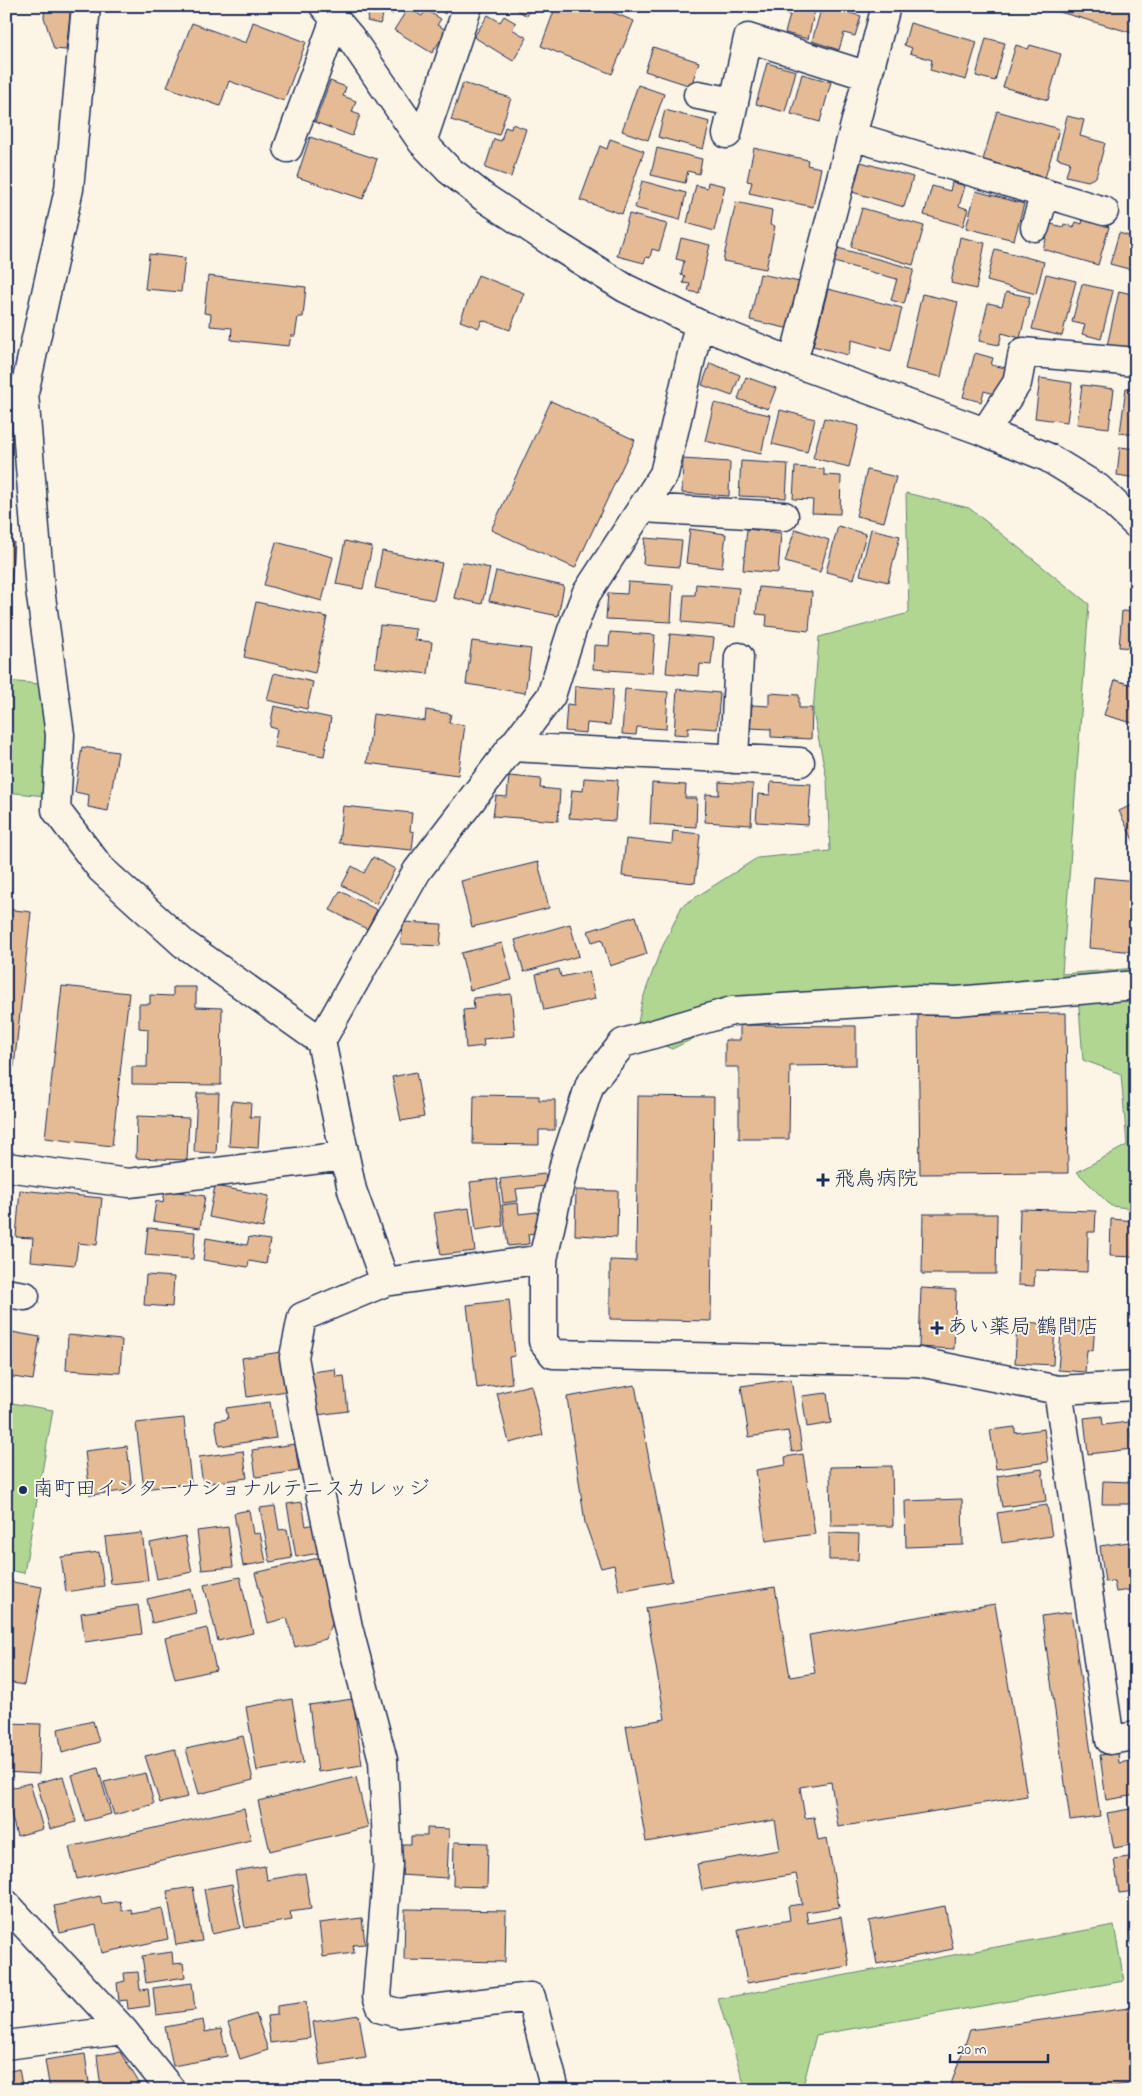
<svg xmlns="http://www.w3.org/2000/svg" width="1142" height="2096" font-family="'Indie Flower','Klee One',sans-serif">
	<rect width="100%" height="100%" fill="#fcf5e5"/>
	<filter id="ink" filterUnits="userSpaceOnUse"><feTurbulence type="fractalNoise" baseFrequency=".02" numOctaves="2"/><feDisplacementMap in="SourceGraphic" scale="10" xChannelSelector="R" yChannelSelector="G"/><feConvolveMatrix kernelMatrix="1 2 1 2 8 2 1 2 1" color-interpolation-filters="sRGB"/></filter>
	<g filter="url(#ink)">
		<path fill="#b0d691" stroke="#668278" d="M906,493L969,508L1089,604L1062,974L1136,968V1209L1111,1206L1077,1172L1127,1145L1121,1074L1083,1060L1078,994L780,996L672,1049L636,1034L642,1001L659,954L682,906L757,858L830,851L827,780L813,712L819,637L909,613Z
			M6,681L40,684L47,733L45,796L6,792Z
			M6,1402L53,1410L24,1573L6,1570Z
			M1114,1925L1124,1981L816,2035L802,2090H746L718,1999Z"/>
		<path fill="#e5bb95" stroke="#1b2f5e" d="M45,6H71L66,50L54,49L44,17Z
			M371,6H395L393,14L384,12L380,24L367,21Z
			M433,6H449L445,14Z
			M511,6H532L527,16Z
			M556,6H597L634,21L612,74L541,46Z
			M784,6H816L808,39L785,33L790,15L782,13Z
			M822,6L861,16L855,36L844,33L839,50L812,41Z
			M1039,6H1136V34Z
			M408,8L422,16L426,10L441,19L437,25L447,30L432,53L394,30Z
			M488,15L500,22L504,16L516,23L512,29L527,38L513,61L474,37Z
			M253,22L306,42L284,101L229,81L220,106L167,87L192,23L246,43Z
			M910,23L977,42L966,80L930,70L932,60L910,53L912,48L904,45Z
			M986,38L1005,43L995,81L976,76Z
			M1016,45L1028,49L1030,45L1061,54L1048,100L1003,87Z
			M653,47L699,62L691,86L645,71Z
			M767,63L796,71L785,112L756,104Z
			M802,74L831,82L820,122L791,114Z
			M330,81L346,87L343,96L356,101L352,112L360,115L352,136L315,122Z
			M463,83L511,98L499,135L451,120Z
			M638,85L664,94L648,140L622,131Z
			M665,110L710,122L703,149L658,137Z
			M997,111L1059,129L1045,178L983,160Z
			M1067,116L1084,120L1080,136L1105,143L1096,177L1088,181L1066,176L1070,162L1057,158Z
			M512,124L526,129L511,177L485,168L494,139L501,141L505,127L511,129Z
			M310,137L377,159L363,199L297,177Z
			M610,139L644,151L622,214L580,200L600,146L607,149Z
			M657,148L702,159L699,174L688,171L685,183L651,175Z
			M754,148L808,160L807,165L821,168L813,207L749,193L752,182L747,181Z
			M861,162L913,177L904,207L852,192Z
			M642,181L686,193L680,220L635,208Z
			M708,182L725,186L714,231L687,223L696,185L707,188Z
			M952,182L965,186L959,206L968,209L963,226L924,215L932,186L950,191Z
			M976,191L1024,204L1014,240L966,228Z
			M736,202L772,210L770,225L775,226L766,269L723,261Z
			M862,208L924,226L913,265L851,247Z
			M629,214L667,224L659,251L652,249L650,258L646,257L644,263L617,256Z
			M1083,219L1109,227L1098,265L1043,249L1051,224L1063,227L1064,224L1074,227L1076,222L1082,224Z
			M1119,233L1136,238V271L1110,264Z
			M960,237L985,243L976,289L951,283Z
			M681,238L710,245L699,293L688,291L690,284L683,283L685,276L681,275L684,261L676,259Z
			M838,248L914,269L904,304L891,300L897,279L834,262Z
			M995,249L1044,262L1036,294L987,281Z
			M149,254L185,258L181,292L145,289Z
			M760,274L800,282L790,329L750,320Z
			M1046,274L1076,281L1062,336L1032,329Z
			M478,275L524,293L510,330L482,320L479,328L460,321Z
			M208,276L306,287L303,317H298L295,336H291L289,346L231,340L232,328L210,326L211,314L204,313Z
			M1082,284L1113,291L1101,339L1082,334L1085,325L1072,322Z
			M828,289L902,308L891,351L852,340L848,355L813,346Z
			M1119,291L1136,295V352L1107,346Z
			M1006,292L1030,297L1020,338L1002,333L999,345L979,341L988,303L1002,306Z
			M922,294L958,302L941,377L905,369Z
			M975,353L993,358L991,365L1006,368L998,395L984,391L981,402L963,397Z
			M710,363L740,375L732,396L702,385Z
			M746,377L776,388L768,409L738,399Z
			M1040,378L1072,383L1067,422L1035,418Z
			M1082,385L1114,389L1109,428L1077,424Z
			M1126,388L1136,389V435L1120,433Z
			M551,401L635,440L575,568L491,530Z
			M714,403L770,415L761,454L705,441Z
			M780,410L815,419L807,452L772,444Z
			M824,418L859,426L849,467L813,458Z
			M1120,447L1136,449V478L1117,475Z
			M683,459L730,462L729,496L682,493Z
			M741,461L788,464L786,498L739,496Z
			M795,467L824,469V475L841,476L840,514L812,513L813,500L793,499Z
			M867,470L896,477L884,522L856,516Z
			M838,526L866,534L854,579L826,572Z
			M690,529L726,534L722,568L686,563Z
			M747,529L781,533L778,573L743,570Z
			M795,529L829,540L820,572L785,562Z
			M871,529L900,536L888,582L860,575Z
			M645,538L682,541L679,567L643,564Z
			M345,541L372,547L363,589L336,584Z
			M6,542H14L9,616H6Z
			M276,542L333,557L322,601L264,585Z
			M382,551L442,563L434,600L375,588Z
			M462,562L490,568L482,604L454,598Z
			M496,571L564,586L558,616L489,601Z
			M628,582L673,585L671,622L606,619L608,593L627,594Z
			M696,584L739,588L735,627L682,622L684,595H695Z
			M759,587L812,592L809,631L766,626L767,615L756,614Z
			M256,602L327,617L315,673L244,657Z
			M1122,611L1136,612V648L1119,647Z
			M380,625L416,629L415,640L432,642L428,674L375,667Z
			M610,632L655,635L652,673L593,669L594,645L609,646Z
			M670,634L714,638L711,665L700,664L699,676L666,673Z
			M472,641L531,649L525,693L466,684Z
			M274,673L313,682L307,709L267,700Z
			M1115,680L1136,686V724L1104,715Z
			M575,686L613,689L610,725L587,723L586,733L565,731L567,704L574,705Z
			M625,689L668,692L666,729L637,727L636,735L622,734Z
			M677,689L720,693L717,729L688,727V735L674,734Z
			M769,693L799,695V708H812L811,739L771,737V729L750,728L752,705L769,706Z
			M274,706L331,718L324,756L274,747L277,729L270,727Z
			M426,710L451,714L449,723L465,725L458,775L367,763L373,714L425,721Z
			M82,747L118,752L108,811L88,807L89,795L75,792Z
			M509,776L541,779L540,788L560,790L558,821L493,816L496,796L507,797Z
			M584,778L618,780L615,821L569,818L572,790L583,791Z
			M719,782L753,784L751,825L705,822L706,794L719,795Z
			M771,782L811,784L808,825L756,822L758,794L770,795Z
			M652,783L686,785L685,798H697L696,827L650,824Z
			M1136,803V846L1119,811Z
			M343,806L412,813L410,831L414,832L412,850L339,843Z
			M673,831L700,834L695,883L622,876L626,839L672,844Z
			M373,857L395,869L376,904L342,885L352,866L364,873Z
			M538,862L549,908L472,927L461,881Z
			M1094,877L1136,881V952L1089,948Z
			M340,891L377,910L367,929L330,910Z
			M6,909L31,912L14,1067H6Z
			M636,916L647,954L610,966L602,939L592,942L588,931Z
			M402,922L442,924L440,946L401,944Z
			M570,924L579,956L524,972L515,940Z
			M502,943L512,980L470,990L461,953Z
			M559,969L561,977L589,971L595,999L544,1010L536,974Z
			M62,986L129,993L112,1146L45,1138Z
			M173,987H196V1007L222,1008L221,1085L132,1084V1067H147L148,1029L139,1028V1004H150V995L173,996Z
			M511,994L515,1036L483,1039L484,1046L466,1048L463,1010L474,1009L473,998Z
			M1066,1013L1068,1173L920,1174L918,1015Z
			M740,1025L856,1026V1065L790,1066L789,1139H739V1067H725V1040H740Z
			M416,1072L424,1117L401,1121L392,1077Z
			M197,1093H219L216,1153L194,1152Z
			M474,1095L539,1096V1100H555V1130H539V1145L473,1144Z
			M638,1096L714,1097L711,1321L610,1319V1260L636,1261Z
			M232,1101L251,1103L250,1117H260L258,1148L229,1146Z
			M137,1116L189,1118L187,1160L136,1158Z
			M545,1174L547,1186L516,1189L518,1201L503,1203L500,1179Z
			M497,1179L503,1226L476,1230L470,1182Z
			M215,1186L269,1196L263,1228L209,1217Z
			M20,1190L102,1198L97,1245L78,1243L75,1265L31,1261L33,1238L16,1237Z
			M165,1190L205,1196L200,1228L153,1221L156,1201L163,1203Z
			M576,1190L618,1191L617,1237L575,1235Z
			M518,1203L519,1214L537,1212L540,1232L528,1234L529,1244L508,1246L502,1205Z
			M469,1208L475,1251L441,1255L434,1213Z
			M1020,1209L1096,1211L1095,1232H1088L1087,1272L1035,1270L1034,1286L1018,1285Z
			M923,1214H997L996,1274H922Z
			M1111,1219L1136,1221V1257L1110,1256Z
			M148,1228L195,1232L193,1259L145,1255Z
			M249,1237L270,1240L266,1264L249,1261L248,1267L203,1260L206,1238L247,1245Z
			M146,1275L174,1277L172,1307L144,1305Z
			M921,1288L956,1290L954,1349L919,1347Z
			M509,1300L515,1356L509,1357L512,1383L477,1388L467,1305Z
			M1062,1320L1095,1323L1093,1351L1087,1350L1085,1372L1058,1370Z
			M1017,1322L1055,1324L1053,1365L1015,1363Z
			M6,1331L40,1337L33,1380L6,1376Z
			M68,1335L122,1340L120,1373L66,1370Z
			M281,1352L287,1391L247,1397L242,1358Z
			M335,1369L336,1377L344,1376L348,1411L317,1415L311,1372Z
			M791,1379L802,1450L792,1452L788,1431L749,1437L741,1386Z
			M531,1385L543,1435L509,1443L497,1393Z
			M635,1385L672,1581L619,1591L614,1565L601,1568L585,1523L567,1397Z
			M827,1393L831,1423L807,1427L802,1396Z
			M270,1402L276,1438L219,1446L215,1421L228,1419L226,1408Z
			M1102,1416L1103,1425L1129,1422L1132,1449L1088,1454L1084,1418Z
			M184,1418L191,1483L144,1489L136,1423Z
			M1015,1427V1433L1044,1429L1048,1462L996,1469L990,1430Z
			M295,1444L299,1471L256,1477L252,1450Z
			M127,1446L132,1490L90,1495L85,1451Z
			M243,1451L247,1478L203,1484L199,1457Z
			M803,1454L815,1534L766,1541L756,1470L786,1465L785,1457Z
			M1131,1465H1136V1504H1102L1103,1481L1131,1482Z
			M892,1466L893,1526H831L830,1467Z
			M1042,1469L1046,1501L1002,1507L997,1476Z
			M962,1499L963,1545L906,1547L905,1501Z
			M302,1502L306,1526L314,1524L319,1553L296,1557L287,1504Z
			M1047,1505L1052,1536L1002,1543L997,1513Z
			M275,1506L279,1530L287,1529L292,1558L270,1562L260,1508Z
			M249,1510L253,1534L260,1533L266,1562L243,1566L234,1513Z
			M228,1527L233,1567L202,1570L197,1531Z
			M142,1533L148,1580L111,1584L105,1537Z
			M829,1533L859,1534L858,1560H829Z
			M185,1536L192,1572L157,1579L150,1543Z
			M1136,1541V1589L1116,1592L1114,1581L1105,1582L1100,1546Z
			M99,1552L104,1586L66,1592L61,1557Z
			M318,1558L334,1619L326,1639L295,1647L287,1618L268,1623L255,1573Z
			M240,1577L253,1633L218,1641L204,1585Z
			M6,1581L42,1587L24,1685L6,1682Z
			M775,1587L790,1677L815,1673L809,1635L995,1604L1027,1796L838,1827L831,1782L800,1787L805,1818L814,1817L818,1840L827,1838L839,1907L806,1912L808,1923L841,1917L849,1966L747,1983L738,1929L790,1920L788,1906L802,1904L796,1874L702,1890L697,1864L780,1850L775,1820L646,1842L626,1726L665,1719L646,1608Z
			M191,1589L196,1613L152,1623L147,1599Z
			M138,1605L142,1634L85,1642L81,1613Z
			M1071,1612L1100,1816L1070,1820L1042,1616Z
			M207,1628L216,1670L175,1679L165,1638Z
			M292,1699L303,1763L257,1771L246,1707Z
			M353,1699L362,1765L318,1772L309,1705Z
			M93,1721L99,1742L62,1753L58,1729Z
			M6,1723L41,1724L39,1774L6,1772Z
			M243,1736L253,1780L199,1794L186,1749Z
			M175,1749L188,1797L160,1803L145,1756Z
			M1118,1753L1119,1763L1136,1760V1795L1106,1800L1100,1755Z
			M98,1768L111,1814L85,1821L72,1775Z
			M146,1773L154,1804L114,1815L104,1782Z
			M63,1776L76,1822L50,1829L37,1783Z
			M356,1777L368,1827L270,1851L258,1801Z
			M30,1783L43,1829L17,1836L6,1796V1789Z
			M244,1808L251,1840L77,1879L69,1847Z
			M1136,1808V1844L1114,1848L1107,1813Z
			M427,1828L449,1829L447,1878L400,1875L401,1844H411V1836H427Z
			M454,1842L488,1843L487,1887L453,1886Z
			M1136,1856V1891L1119,1893L1114,1859Z
			M265,1866L267,1880L305,1873L311,1909L290,1912L292,1920L245,1928L235,1871Z
			M232,1884L240,1928L212,1934L204,1889Z
			M193,1887L202,1941L176,1945L167,1891Z
			M100,1896L102,1904L120,1901L122,1911L131,1909L132,1914L162,1908L168,1939L102,1953L96,1925L60,1933L54,1906Z
			M945,1906L953,1949L877,1964L869,1921Z
			M405,1909L506,1911L505,1962L404,1960Z
			M362,1918L365,1944L353,1945L354,1953L323,1957L319,1923Z
			M1136,1929V1968L1129,1930Z
			M172,1952L173,1964L183,1963L185,1977L146,1983L142,1956Z
			M138,1972L140,1990L148,1989L150,2006L128,2009L127,2000L119,2001L117,1983L125,1981L124,1973Z
			M192,1983L195,2010L156,2015L153,1988Z
			M306,2002L310,2038L270,2043L267,2016L277,2015V2006Z
			M1136,2007V2083L1085,2090H949L970,2030Z
			M256,2014L268,2050L240,2059L228,2023Z
			M359,2015L366,2058L320,2065L313,2022Z
			M203,2020L205,2032L221,2029L227,2056L173,2066L165,2027Z
			M120,2052L140,2084L101,2089L97,2055Z
			M85,2054L90,2090H50L45,2060Z
			M19,2069L23,2090H6V2072Z"/>
		<g fill="none" stroke-linecap="round" stroke-linejoin="round">
			<g stroke="#1b2f5e" stroke-width="31">
				<path id="minor" d="M86,6L69,189L24,393L40,589L60,735L56,810L101,869L184,944L321,1041
					M324,6L350,37L422,142L449,170L485,198L553,243L625,288L699,324L793,362L985,432L1047,457L1098,488L1136,524
					M698,95L734,102
					M727,134L748,38L868,76
					M852,136L1104,211
					M422,142L468,6
					M288,148L335,19
					M1035,227L1045,193
					M793,362L886,6
					M985,432L1017,383L1023,352L1136,362
					M642,508L784,516
					M511,747L800,762
					M734,759L739,657
					M1136,985L957,1001L913,1000L732,1011L623,1043L590,1084L565,1161L543,1259V1341L553,1354L919,1362L1058,1390L1136,1386
					M6,1167L129,1183L344,1156
					M543,1259L385,1282L302,1317L294,1357L306,1425L348,1627L383,1760L388,1864L377,1996L382,2009L399,2013L531,1997L555,2090
					M385,1282L352,1190L321,1041L417,871L551,696L572,630L586,594L664,474L699,324
					M6,1293L25,1296
					M1058,1390L1110,1740L1136,1736
					M6,1904L123,2030L171,2090
					M6,2045L123,2030"/>
			</g>
			<use href="#minor" stroke="#fcf5e5" stroke-width="28"/>
		</g>
	</g>
	<g fill="#1b2f5e" stroke="#fcf5e5" stroke-width="2">
		<path d="M820.5 1172.5h5v5h5v5h-5v5h-5v-5h-5v-5h5z"/>
		<path d="M934.5 1320.5h5v5h5v5h-5v5h-5v-5h-5v-5h5z"/>
		<circle cx="23" cy="1490" r="5"/>
	</g>
	<g text-anchor="middle" dominant-baseline="central" stroke-width="4" stroke-linejoin="round" paint-order="stroke">
		<g font-size="21" fill="#1b2f5e" stroke="#fcf5e5" text-anchor="start">
			<text x="834" y="1180">飛鳥病院</text>
			<text x="947" y="1328">あい薬局 鶴間店</text>
			<text x="33" y="1490">南町田インターナショナルテニスカレッジ</text>
		</g>
	</g>
	<rect width="1142" height="2096" fill="none" stroke="#fcf5e5" stroke-width="25"/>
	<rect x="12" y="12" width="1117" height="2071" fill="none" stroke="#1b2f5e" stroke-width="2" filter="url(#ink)"/>
	<path d="M950 2054v8h98v-8" fill="none" stroke="#1b2f5e" stroke-width="2.5"/>
	<text x="957" y="2054" font-size="15" fill="#1b2f5e" stroke="#fcf5e5" stroke-width="4" paint-order="stroke">20 m</text>
</svg>
